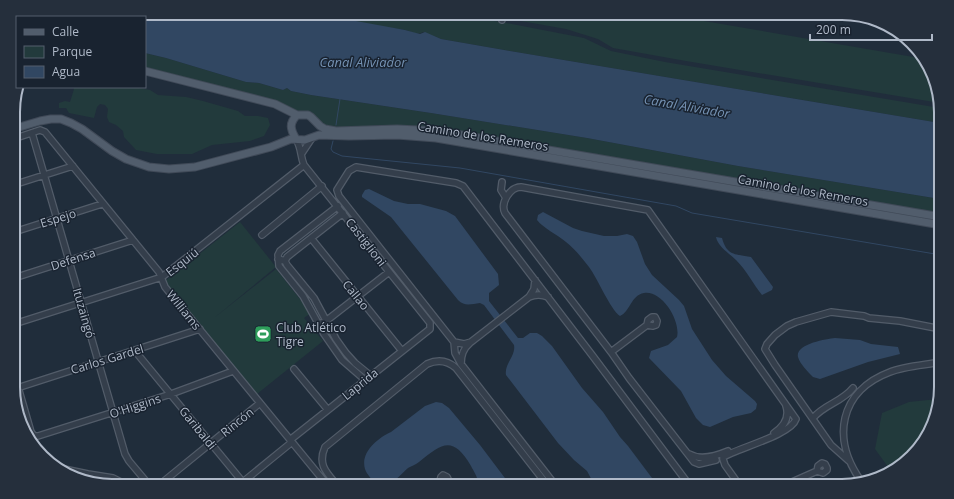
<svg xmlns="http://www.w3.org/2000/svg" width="954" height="499" font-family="'Open Sans',sans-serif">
	<rect width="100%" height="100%" fill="#202d3b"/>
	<path fill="#223a3c" d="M293,13H445L501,22L584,38L611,51L665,62L940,108V123L510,51L441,39L423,32C416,36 411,31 405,30L338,20L333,18L325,20Z
		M505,13H657L925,59L940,99V103L686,61L613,48L598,39L566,29L504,18Z
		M145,53L166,58L246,82L259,83L283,90L287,88L291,91L311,95L431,113L587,138L738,166L940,199L941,214L448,129L378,125L351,129H331L297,112L145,69Z
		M73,87H134L150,90L158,95L186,97L203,101L238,111L245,116H258L268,118L270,125L264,136L250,141L212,145L192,154H157L136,150L124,137L123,131L116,125L109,122L107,117L108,109L105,105L100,104L97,107L94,118L69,113L66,108H59V103L65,101L70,102L74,89Z
		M240,222L276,267L214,318L276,269L311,313L304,318L323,341L257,394L165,281Z
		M938,399L931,431L897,469L891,471L875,449L882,413L909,402Z"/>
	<path fill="#314762" d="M112,13H293L315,16L325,20L333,18L338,20L356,21L405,30L420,34L425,32L441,39L510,51L940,123V199L738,166L587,138L431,113L311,95L291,91L287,88L283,90L259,83L246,82L166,58L145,53V17H92Z
		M369,189L394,201L408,204H420L446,211L455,216L498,274L499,285L489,293V301L518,338H523L530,333H537L542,336L552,346L582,388L603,412L620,437L628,446L658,486H595L587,471L574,460L558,443L506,375C504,364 516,356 514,345L484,305L480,303C471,304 465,307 458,300L391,217L362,197V195L365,190Z
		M543,212L573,228L582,231L604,236H617L627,234L633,236L637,242L645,264L652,275L679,300L684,306L692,329L712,360L726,376L755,401L757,404L756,409L751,413L733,417L710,427L703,425L696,418L681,391L649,358L651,351L668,345L677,337C681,321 662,290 644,293C631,295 630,312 620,316C610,309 598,279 589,267C582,258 575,249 566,242C557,234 544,229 537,220L538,215Z
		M716,237L722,238C727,256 735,254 751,257L773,287L772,290L762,295C753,284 747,271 736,260C729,253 718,247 716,237Z
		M835,338L860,340L871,344L898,347L900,354L868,362L820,379L813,377C808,372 800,364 798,357C795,344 826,339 835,338Z
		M436,402L442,403L449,408L480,445L511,486H477C480,480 474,472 471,466C453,435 442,443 419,462C415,465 411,466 408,468C402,473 396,481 389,483C385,485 380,484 376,484C372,479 367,475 365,469C360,452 378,438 391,432L425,406Z"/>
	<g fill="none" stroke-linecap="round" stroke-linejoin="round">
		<path stroke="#314762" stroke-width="1" d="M336,125L340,99
			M333,141L331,149L333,152L342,156L460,168L676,206L692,213L941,255"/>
		<g stroke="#525c69" stroke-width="8">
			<path id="minor" d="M502,20L503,13
				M32,133L125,454L129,461L150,486
				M13,139L40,130L45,132L159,272L165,287L328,486
				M302,153L312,138
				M502,182L501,190L506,198
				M13,185L73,166
				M338,206L280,251L278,255L279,266L303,296L324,334L342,360L365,380
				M14,232L102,204
				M262,235L322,186
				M311,238L402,351
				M278,259L285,261L287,265L314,298L336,339L346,353L355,363L371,376
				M285,261L287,257L343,213
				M14,278L133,240
				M535,280L534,289L529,297C536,294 541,294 548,297
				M529,297L471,342L464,344L454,342L339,196L337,190L349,171L356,167L456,183L463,186L592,355L690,486
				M652,317H655L657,321L656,325L653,326L647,325L648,320Z
				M14,324L162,277L304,165
				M319,324L326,321L389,272
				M454,342L455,353L461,364C461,355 463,349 470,343
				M135,351L246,486
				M611,352L647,325
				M461,364L556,486
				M294,369L328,410
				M14,373L31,432L34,436H38L171,394L233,371
				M14,389L200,329
				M813,418C825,404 842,402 853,388
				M774,433C783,427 790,418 786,406
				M290,440L430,329V323L304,165C300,156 302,149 296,139
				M689,454C701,461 716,456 728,451
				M723,459L725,465L740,486
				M716,460L699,464L694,462L629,378L611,352L505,213C500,203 510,187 521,187L648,210L796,419C791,435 738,448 723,457
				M849,461L831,445L775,365L765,349L767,344L775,335L787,326L796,322L831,312L864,316L869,318L900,321L941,329
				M822,463L825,464L827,468V470L823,473L817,471L818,466Z
				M59,468L88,474L113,478L121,482L125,486
				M861,481C831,439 839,391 890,372C904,366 925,365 941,362
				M158,486L260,403
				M238,486L292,442
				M318,486L324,481
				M338,486C327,473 317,465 325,447L427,364C438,359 447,360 456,368L548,486
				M436,486L439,484L446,483L448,479L447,477L443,475L441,477L439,484
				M783,486L817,471"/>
		</g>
		<g stroke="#404a58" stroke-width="9">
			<path id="major" d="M145,71L275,104L297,115H308L311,117L320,126L325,129L336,131L397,129L438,131L941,217
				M13,129L40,121L51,119H61L71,123L82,129L112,151L126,159L149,167L169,169L195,167L271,147L291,139L305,140L319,135L349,136L397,135L436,138L941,225
				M296,139C290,129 289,123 297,115"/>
		</g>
		<use href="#minor" stroke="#343e4b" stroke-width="5.5"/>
		<use href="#major" stroke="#515d6c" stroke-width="7"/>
	</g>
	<defs>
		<g id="stadium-square" transform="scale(0.9)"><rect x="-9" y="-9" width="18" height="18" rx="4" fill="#2e9e5b" stroke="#192330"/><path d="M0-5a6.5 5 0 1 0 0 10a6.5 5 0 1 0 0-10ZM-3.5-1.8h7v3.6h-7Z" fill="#fff"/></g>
	</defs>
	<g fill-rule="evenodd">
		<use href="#stadium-square" x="263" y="334"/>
	</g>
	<g text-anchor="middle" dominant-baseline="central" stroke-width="3" stroke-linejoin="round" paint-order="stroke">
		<g font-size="12" fill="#afb9c8" stroke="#192330">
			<text transform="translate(483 136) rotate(9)">Camino de los Remeros</text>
			<text transform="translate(803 190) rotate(10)">Camino de los Remeros</text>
			<text transform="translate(58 218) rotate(-17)">Espejo</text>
			<text transform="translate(366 242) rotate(52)">Castiglioni</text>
			<text transform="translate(73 259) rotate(-18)">Defensa</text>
			<text transform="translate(182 262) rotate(-38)">Esquiú</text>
			<text transform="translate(356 295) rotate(51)">Callao</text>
			<text transform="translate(184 310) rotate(51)">Williams</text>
			<text transform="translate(84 313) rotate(74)">Ituzaingó</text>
			<text transform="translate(107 359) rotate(-17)">Carlos Gardel</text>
			<text transform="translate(360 384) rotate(-39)">Laprida</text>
			<text transform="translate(135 406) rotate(-18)">O'Higgins</text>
			<text transform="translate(237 422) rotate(-39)">Rincón</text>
			<text transform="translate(198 428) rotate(51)">Garibaldi</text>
		</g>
		<g font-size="12" fill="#afb9c8" stroke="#192330" text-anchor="start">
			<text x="276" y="327">Club Atlético<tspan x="276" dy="14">Tigre</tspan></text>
		</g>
		<g font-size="13" font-style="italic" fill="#7491b2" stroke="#192330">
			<text x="363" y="62">Canal Aliviador</text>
			<text transform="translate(687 106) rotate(10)">Canal Aliviador</text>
		</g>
	</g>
	<path d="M0 0H954V499H0ZM112 20H842A92 92 0 0 1 934 112V387A92 92 0 0 1 842 479H112A92 92 0 0 1 20 387V112A92 92 0 0 1 112 20Z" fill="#252f3c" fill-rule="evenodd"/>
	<path fill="none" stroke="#afb9c8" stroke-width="2" d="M112 20H842A92 92 0 0 1 934 112V387A92 92 0 0 1 842 479H112A92 92 0 0 1 20 387V112A92 92 0 0 1 112 20Z"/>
	<rect x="16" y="16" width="130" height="72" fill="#192330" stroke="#555f6d"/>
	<rect x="24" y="29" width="20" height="6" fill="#515d6c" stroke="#555f6d"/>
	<text x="52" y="36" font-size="12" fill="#afb9c8">Calle</text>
	<rect x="24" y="46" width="20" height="12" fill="#223a3c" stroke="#555f6d"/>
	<text x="52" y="56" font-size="12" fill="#afb9c8">Parque</text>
	<rect x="24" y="66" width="20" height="12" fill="#314762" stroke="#555f6d"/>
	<text x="52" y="76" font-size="12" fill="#afb9c8">Agua</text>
	<path d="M810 34v6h122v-6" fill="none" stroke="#afb9c8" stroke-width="2"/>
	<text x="816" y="34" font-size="12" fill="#afb9c8" stroke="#192330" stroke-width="3" paint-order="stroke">200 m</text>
</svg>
